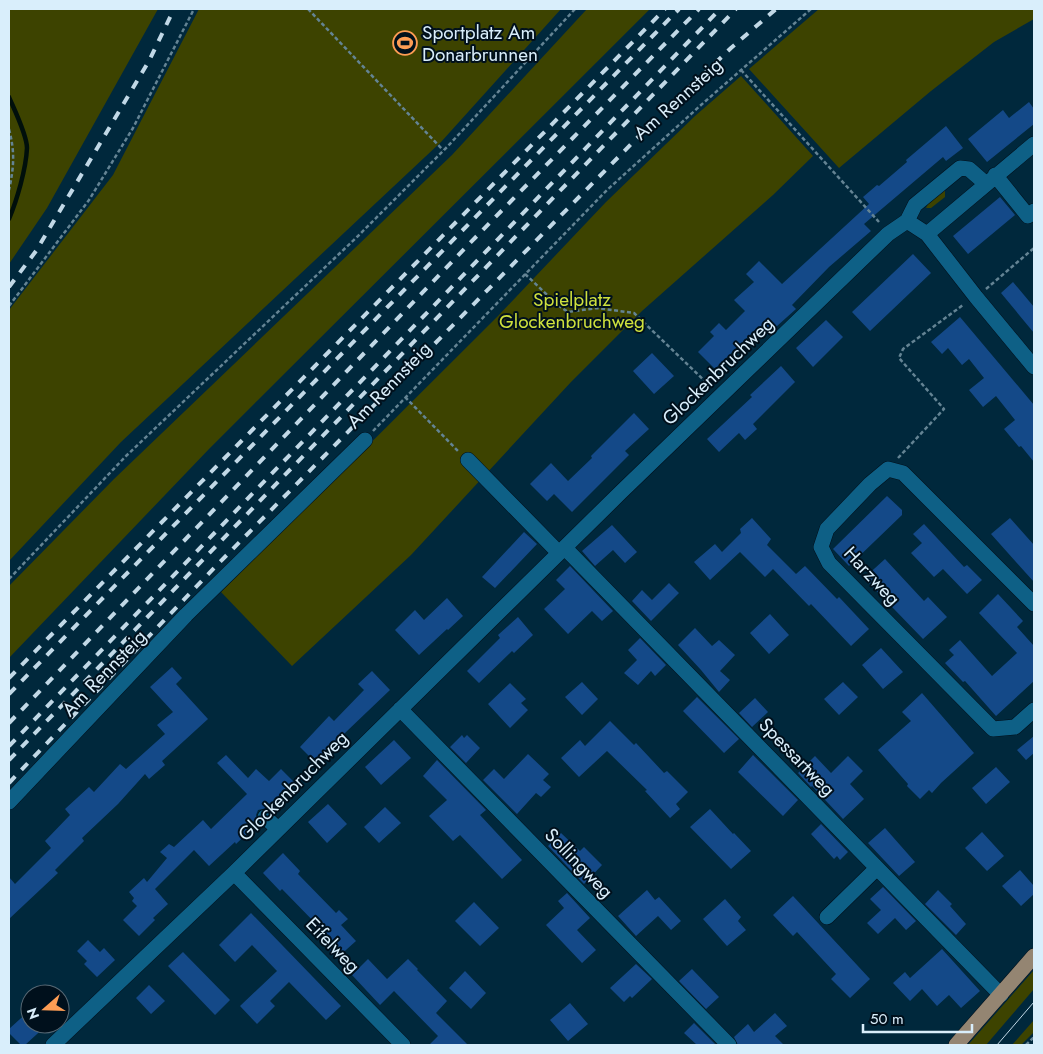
<svg xmlns="http://www.w3.org/2000/svg" width="1043" height="1054" font-family="Jost,sans-serif">
	<rect width="100%" height="100%" fill="#00283c"/>
	<path fill="#3d4300" d="M9,9H158L47,208L9,264Z
		M199,9H561L441,142L121,442L9,561V310L113,175Z
		M587,9H650L209,449L9,658V586L114,479L452,155Z
		M819,9H1034V19L994,42L931,91L839,168L749,69Z
		M741,76L813,156L773,195L642,311L571,382L411,555L292,666L221,592L498,316L606,202L695,116Z
		M945,190V197L931,208H926L928,204Z
		M1034,970V989L986,1045H968Z
		M1034,1020V1032L1021,1045H1012Z"/>
	<g fill="none" stroke-linecap="round" stroke-linejoin="round">
		<path stroke="#000f0b" stroke-width="4.5" d="M9,97C14,109 27,135 27,148C26,169 17,200 9,219"/>
	</g>
	<path fill="#144988" d="M1029,102L1034,109V124L987,162L968,139L1003,110L1009,118Z
		M946,126L963,148L946,161L943,157L864,224L871,231L829,267L792,305L796,309L767,335L759,326L715,369L698,352L714,336L710,332L719,323L726,330L745,311L734,300L754,282L746,274L759,261L782,284L869,204L863,197L877,185L879,186L907,162L906,160Z
		M1000,197L1015,215L968,254L953,236Z
		M913,254L931,273L870,331L852,312Z
		M1013,282L1034,307V333L1001,293Z
		M960,317L1034,405V462L1021,446L1019,447L1004,429L1015,420L996,396L983,407L969,390L984,378L969,359L962,365L948,348L942,354L931,342Z
		M826,320L843,337L813,367L796,348Z
		M652,353L674,376L654,394L633,371Z
		M781,366L795,382L753,424L757,429L745,440L739,433L719,452L707,439L752,397L750,395Z
		M634,413L649,429L625,451L629,455L572,512L554,494L547,501L530,484L551,463L568,481L592,458L591,456Z
		M887,496L902,510V515L849,566L833,549Z
		M752,518L771,539L767,545L796,574L805,566L837,599L839,597L869,629L851,646L811,604L809,606L773,569L765,577L740,552L710,580L694,562L715,544L722,552L741,533L740,529Z
		M1010,518L1034,545V582L991,534Z
		M924,524L964,567L967,565L982,580L967,594L943,569L934,577L911,553L922,543L913,534Z
		M612,525L637,552L625,563L613,550L595,566L582,551Z
		M524,532L537,544L495,588L482,577Z
		M885,559L924,601L928,597L947,617L923,639L864,578Z
		M570,566L613,611L602,621L592,611L568,634L544,609L565,589L556,580Z
		M669,583L679,593L651,621L632,601L642,590L652,600Z
		M998,594L1023,621L1017,627L1034,646V681L996,716L965,681L963,682L945,663L954,655L949,650L960,640L992,676L1017,653L979,613Z
		M447,598L463,616L448,630L447,629L419,655L395,630L415,610L424,620Z
		M770,614L789,635L769,654L750,633Z
		M518,617L533,635L514,653L512,651L479,683L467,671L500,638L498,635Z
		M695,628L712,646L719,640L735,655L720,671L730,680L719,692L701,670L678,645Z
		M640,638L666,665L655,676L651,671L638,685L624,673L637,660L628,650Z
		M881,648L903,672L883,689L862,665Z
		M172,667L182,678L176,684L208,719L162,761L165,765L149,779L145,774L118,804L82,838L84,841L55,870L58,873L9,919V877L15,884L51,848L45,841L70,815L65,809L89,787L94,792L120,764L126,769L165,734L157,725L173,712L150,687Z
		M372,671L390,690L346,732L317,764L300,747L329,716L334,721L364,690L358,684Z
		M582,682L598,699L582,715L565,697Z
		M843,682L858,697L839,715L824,699Z
		M510,683L526,699L521,703L528,710L510,728L488,704Z
		M922,693L974,753L941,783L932,793L929,790L920,799L907,786L908,784L878,750L911,721L902,712Z
		M697,697L739,739L724,753L683,711Z
		M755,698L768,712L752,727L739,713Z
		M610,721L634,745L636,743L664,773L667,771L688,792L676,804L680,809L670,818L645,791L647,790L607,751L579,777L561,758L580,740L585,746Z
		M462,735L464,738L467,735L480,748L466,763L450,747Z
		M1034,736V753L1026,760L1017,750Z
		M394,740L411,758L381,785L365,767Z
		M528,754L549,774L543,780L551,787L541,797L536,793L517,814L483,780L494,769L504,779Z
		M226,755L248,778L256,769L269,781L281,769L296,784L272,810L267,808L258,810L256,815L258,823L236,844L235,842L209,866L194,850L155,889L168,904L153,918L155,920L139,936L123,920L137,906L132,901L134,898L129,892L144,878L147,882L167,858L160,852L169,844L174,847L203,820L211,829L247,794L217,763Z
		M753,755L798,800L783,816L738,772Z
		M815,756L831,773L848,756L863,771L850,784L864,799L843,819L812,786L811,787L798,773Z
		M437,760L486,810L480,815L522,860L502,879L460,835L453,841L429,816L447,800L423,776Z
		M996,767L1010,782L986,804L972,788Z
		M328,804L347,824L327,843L308,822Z
		M385,807L401,823L379,843L364,827Z
		M710,809L733,834L734,833L751,851L731,869L690,827Z
		M821,824L848,852L840,860L837,856L834,859L811,834Z
		M885,828L915,862L899,876L868,843Z
		M982,832L1004,856L987,871L965,848Z
		M561,833L580,851L584,847L602,865L584,884L548,846Z
		M283,853L300,871L298,874L336,913L339,910L348,919L341,925L356,941L337,958L314,934L320,928L282,889L280,891L263,873Z
		M1020,870L1034,886V894L1021,906L1002,886Z
		M883,887L916,921L906,930L895,918L878,934L867,923L881,910L870,899Z
		M647,890L655,900L659,897L681,921L671,930L658,916L636,936L618,916Z
		M938,890L952,904L950,906L966,924L956,935L925,904Z
		M567,893L590,918L577,930L596,950L582,963L546,925L564,908L558,901Z
		M793,896L870,979L850,998L831,979L836,974L797,932L793,936L773,915Z
		M725,899L741,917L738,921L746,930L727,946L703,919Z
		M474,902L499,928L480,946L455,921Z
		M251,913L341,1006L326,1020L289,982L270,1001L275,1006L257,1024L240,1006L277,971L252,945L235,962L219,945Z
		M88,940L100,952L104,948L115,960L97,977L84,964L87,961L77,951Z
		M942,949L980,991L961,1008L949,995L937,1006L922,989L910,1001L893,983L905,972L910,978Z
		M183,952L230,1000L215,1015L168,966Z
		M368,959L387,979L408,959L418,969L417,970L447,1001L436,1013L468,1045H429L438,1036L394,991L380,1005L352,975Z
		M636,964L652,979L632,998L630,996L624,1002L610,988Z
		M692,969L719,997L706,1009L679,981Z
		M465,971L486,993L471,1009L449,988Z
		M149,985L165,1001L151,1014L136,998Z
		M570,1003L588,1024L568,1041L550,1020Z
		M30,1010V1024H48L25,1045H21L9,1033V1029Z
		M775,1013L787,1026L775,1036L784,1045H738L734,1037L748,1024L754,1032Z
		M694,1023L716,1045H697L684,1033Z"/>
	<g fill="none" stroke-linecap="round" stroke-linejoin="round">
		<g stroke="#00101c" stroke-width="16">
			<path id="minor" d="M995,175L1028,216L1034,211
				M907,221L927,234L976,297L1034,367
				M927,234L1034,144
				M468,460L559,553
				M565,548L1001,995
				M1034,604L903,473L888,469L870,484L827,529L821,547L829,563L993,729L1015,727L1034,710
				M400,709L729,1045
				M9,802L186,615L365,440
				M265,817L278,829
				M234,873L403,1045
				M827,917L877,868
				M53,1045L234,873L620,493L888,234L907,221L915,205L960,168L969,169L985,183"/>
		</g>
		<g stroke="#00101c" stroke-width="16">
			<path id="major" d="M956,1045L1034,956"/>
		</g>
		<path stroke="#648494" stroke-width="2.5" stroke-dasharray="4 2.5" stroke-linecap="butt" d="M308,9L443,150
			M741,70L879,222
			M9,129C15,152 14,167 9,190
			M525,274L559,306L568,312L597,308L634,313L711,387
			M986,289L1034,248
			M9,306L89,200L133,128L194,9
			M405,397L458,451
			M373,431L607,190L701,105L811,9
			M898,458L944,409L899,358L903,349L963,305
			M9,579L126,456L358,236L448,146L575,9
			M1026,1045L1034,1037"/>
		<use href="#minor" stroke="#0e6086" stroke-width="15"/>
		<use href="#major" stroke="#948572" stroke-width="15"/>
		<path stroke="#c1d8e6" stroke-width="1" d="M997,1045L1034,1002"/>
		<path stroke="#c1d8e6" stroke-width="4" stroke-dasharray="9 9" stroke-linecap="butt" d="M9,287L36,251L149,61L174,9
			M9,678L665,9
			M9,694L679,9
			M9,723L470,243L699,9
			M9,746L720,9
			M9,760L736,9
			M9,783L216,566L644,131L731,48L776,9"/>
	</g>
	<defs>
		<g id="stadium-ring" transform="scale(1.25)"><circle r="9.5" fill="#00101c" stroke="#fd9d54" stroke-width="1.5"/><path d="M0-5a6.5 5 0 1 0 0 10a6.5 5 0 1 0 0-10ZM-3.5-1.8h7v3.6h-7Z" fill="#fd9d54"/></g>
	</defs>
	<g fill-rule="evenodd">
		<use href="#stadium-ring" x="405" y="43"/>
	</g>
	<g text-anchor="middle" dominant-baseline="central" stroke-width="4" stroke-linejoin="round" paint-order="stroke">
		<g font-size="19" fill="#d9eefb" stroke="#00101c" text-anchor="start">
			<text x="422" y="32">Sportplatz Am<tspan x="422" dy="22">Donarbrunnen</tspan></text>
		</g>
		<g font-size="19" fill="#d9eefb" stroke="#00101c">
			<text transform="translate(678 99) rotate(-42)">Am Rennsteig</text>
			<text transform="translate(718 371) rotate(-44)">Glockenbruchweg</text>
			<text transform="translate(389 385) rotate(-46)">Am Rennsteig</text>
			<text transform="translate(872 576) rotate(47)">Harzweg</text>
			<text transform="translate(104 673) rotate(-46)">Am Rennsteig</text>
			<text transform="translate(797 757) rotate(46)">Spessartweg</text>
			<text transform="translate(293 786) rotate(-45)">Glockenbruchweg</text>
			<text transform="translate(579 863) rotate(46)">Sollingweg</text>
			<text transform="translate(333 945) rotate(46)">Eifelweg</text>
		</g>
		<g font-size="19" fill="#cfe13d" stroke="#00101c">
			<text x="572" y="299">Spielplatz<tspan x="572" dy="22">Glockenbruchweg</tspan></text>
		</g>
	</g>
	<rect width="1043" height="1054" fill="none" stroke="#d9eefb" stroke-width="20"/>
	<g transform="translate(45 1009) rotate(250)"><circle r="24" fill="#00101c" stroke="#576975"/>
	<path d="M0-4L9 19L0 12L-9 19Z" fill="#fd9d54"/>
	<text y="-8" font-size="14" font-weight="bold" text-anchor="middle" fill="#d9eefb">N</text>
	</g>
	<path d="M863 1024v8h109v-8" fill="none" stroke="#d9eefb" stroke-width="2.5"/>
	<text x="870" y="1024" font-size="15" fill="#d9eefb" stroke="#00101c" stroke-width="4" paint-order="stroke">50 m</text>
</svg>
